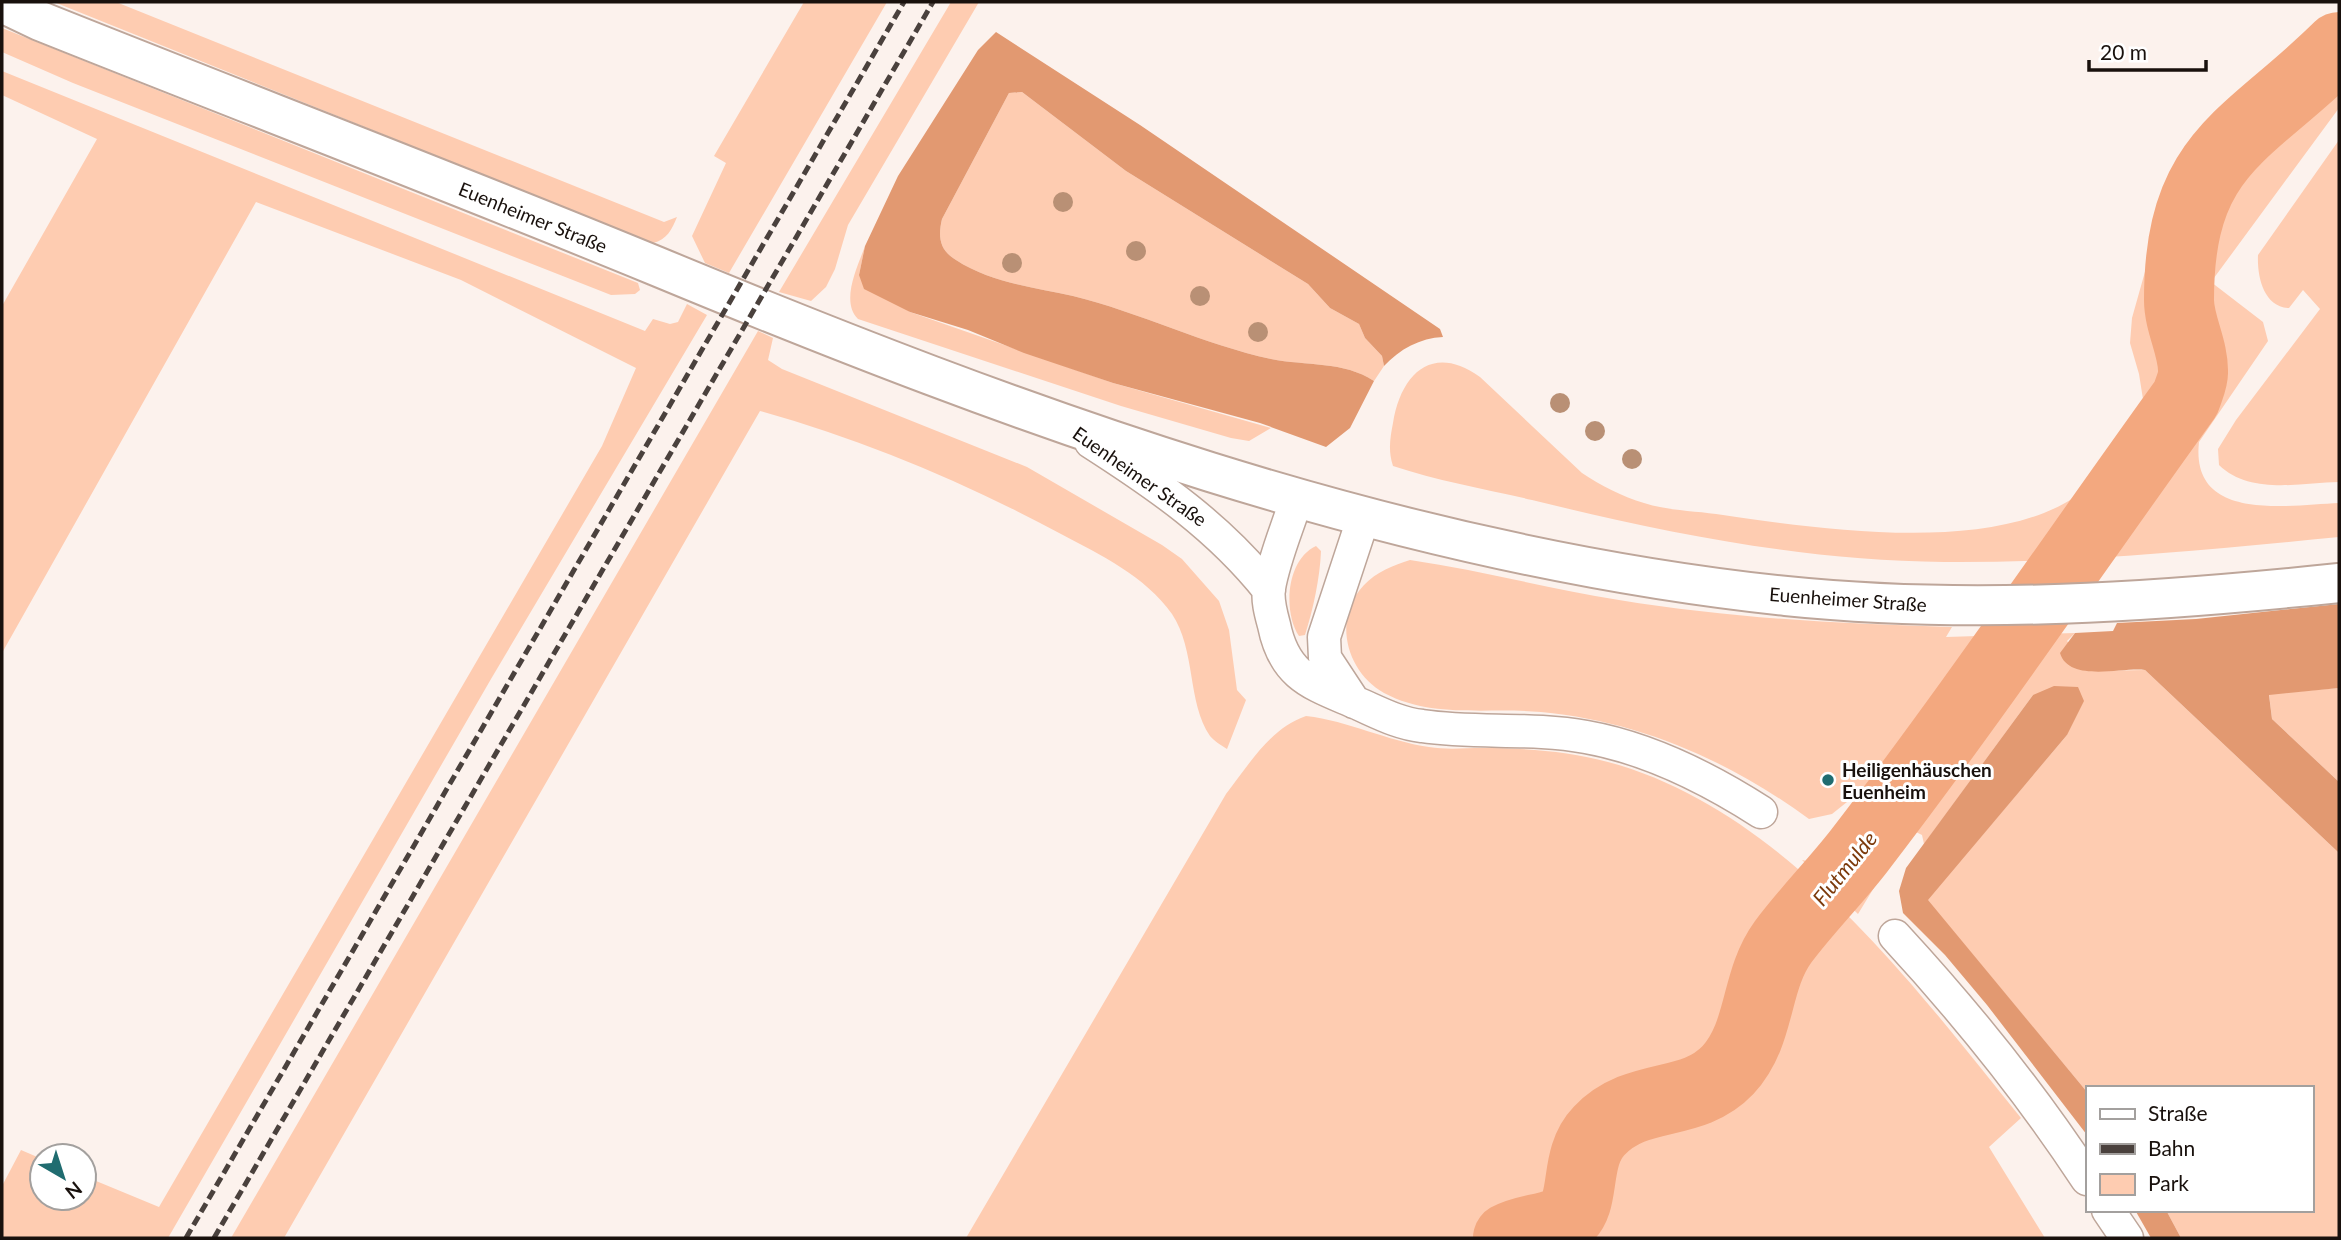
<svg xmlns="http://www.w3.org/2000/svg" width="2341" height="1240" font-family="Lato,sans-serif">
	<rect width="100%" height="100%" fill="#fcf2ed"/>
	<path fill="#feccb1" d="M54,2H116L664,222L677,217C672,229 667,240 653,243Z
		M804,2H887L729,273L705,263L692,236L726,163L714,156Z
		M951,2H979L848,225L835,269L826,287L811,301L779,292Z
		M2339,11V108L2211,282L2263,322L2268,341L2199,442C2190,523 2288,505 2339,503V537C2208,550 2074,563 1944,562C1805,561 1666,533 1532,500C1485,489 1438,481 1393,466C1388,451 1390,438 1393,423C1401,373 1433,343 1480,377L1582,473C1600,485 1623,497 1644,503C1669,511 1698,511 1723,515C1820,529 1977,552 2065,503C2090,490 2132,443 2146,418L2139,374L2130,343L2132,318L2166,197L2182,165L2223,115L2319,34Z
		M2,28L638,283L640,290L635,294L611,295L73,83L2,52Z
		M2,71L645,331L653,319L670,324L678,322L687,304L707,315L491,679L168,1238H2V1186L21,1150L42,1159V1198H84V1176L159,1207L602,446L636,368L461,280L256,202L2,653V306L97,139L2,95Z
		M1022,92L1126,171L1308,284L1330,308L1359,324L1365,338L1382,356L1384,366L1374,381C1344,361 1306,366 1271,359C1205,345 1139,312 1073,296C1034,287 991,283 956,260C939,250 938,236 942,219L1009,93Z
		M2339,140V482C2299,483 2250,495 2219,465L2218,449L2236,420L2320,309L2303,290L2289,308C2263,307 2257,275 2258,255Z
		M865,246L859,275L910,312L1113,383L1271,428L1249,441L1231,438L1121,406L858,319C840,301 858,266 865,246Z
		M758,331L773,338L768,360L782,369L1027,467L1162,545L1182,559L1219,601L1229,630L1237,690L1246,700L1227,749C1221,745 1214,741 1210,736C1187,702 1196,650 1172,614C1145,576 1101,555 1061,534C966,483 864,440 760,411L284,1238H231Z
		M1316,546L1321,551C1320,578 1313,610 1305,635L1299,636C1283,612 1286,560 1316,546Z
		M1410,560C1480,570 1549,589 1619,600C1729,618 1840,624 1952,627L1946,637L2075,633L2067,641L2092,671L2145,670L2339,853V1238H2181L2166,1210H2311V1088H2087V1092L1927,900L2067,735L2033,695L1924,844L1922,835L1916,832L1879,873L1875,886L1858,914L1802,860L1816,863L1825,860L1859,816L1862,808L1861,803L1852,798L1832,814L1809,819C1730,761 1639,721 1541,712C1488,707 1433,719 1384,693C1346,672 1332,618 1364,585C1376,572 1394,565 1410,560Z
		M2339,688V782L2272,719L2269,694Z
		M1306,716C1349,721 1387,741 1429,747C1447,750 1465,748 1482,748C1524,748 1568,751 1608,762C1783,809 1911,982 2021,1118L1989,1147L2045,1238H966L1226,794C1248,766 1270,728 1306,716Z"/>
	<path fill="#e29971" d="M996,32L1140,125L1440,329L1443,337C1420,338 1400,349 1384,366L1382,356L1365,338L1359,324L1330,308L1308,284L1126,171L1022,92L1009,93L942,219C938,236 939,250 956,260C991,283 1034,287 1073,296C1139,312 1205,345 1271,359C1306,366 1344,361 1374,381L1350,428L1326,447L1260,423L1113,383L1024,353L968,330L910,312L864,289L859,275L865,246L898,176L978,50Z
		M2339,604V688L2269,695L2272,719L2339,782V853L2145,670C2122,667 2069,683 2060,653L2075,633L2113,631L2117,623L2196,619Z
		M2054,686L2078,687L2084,701L2067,735L1928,900L2087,1092V1135L1987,1005L1945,955L1903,913L1899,891L1906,868L2033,695Z
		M2135,1210H2166L2181,1238H2151Z"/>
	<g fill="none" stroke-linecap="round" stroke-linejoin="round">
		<path stroke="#f3a87f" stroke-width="70" d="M1508,1238C1525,1228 1551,1230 1566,1218C1587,1202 1573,1158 1599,1131C1638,1090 1691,1109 1728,1070C1762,1033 1754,982 1783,942C1806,911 1835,882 1859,851C1972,704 2077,549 2186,398C2188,391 2193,381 2193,373C2194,349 2179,324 2179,300C2179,151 2247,138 2339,47"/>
		<g stroke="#bea69a" stroke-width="35">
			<path id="minor" d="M1091,442C1158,485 1219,527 1269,590
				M1297,497C1288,527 1274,558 1269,588C1267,600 1271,614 1274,625C1284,675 1310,683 1352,701C1376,711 1396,723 1422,726C1476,734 1531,727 1586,737C1648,748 1708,778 1761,812
				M1354,702L1325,658L1324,637L1364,516
				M1895,936C1966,1013 2030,1092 2087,1179
				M2108,1210L2127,1238"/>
		</g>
		<g stroke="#bea69a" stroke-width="42">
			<path id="secondary" d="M2,3L40,21C245,103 452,182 656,266C1018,416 1394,555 1786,596C1970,615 2156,602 2339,583"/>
		</g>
		<use href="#minor" stroke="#fff" stroke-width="32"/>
		<use href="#secondary" stroke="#fff" stroke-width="38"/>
		<path stroke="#4a413d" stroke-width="5" stroke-dasharray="10 5" stroke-linecap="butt" d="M186,1238L904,2
			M214,1238L933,2"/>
	</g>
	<g fill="#b99075">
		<circle cx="1063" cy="202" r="10"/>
		<circle cx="1136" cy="251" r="10"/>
		<circle cx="1012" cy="263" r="10"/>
		<circle cx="1200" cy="296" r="10"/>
		<circle cx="1258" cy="332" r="10"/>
		<circle cx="1560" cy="403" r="10"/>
		<circle cx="1595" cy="431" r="10"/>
		<circle cx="1632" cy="459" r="10"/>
	</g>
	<circle fill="#206c70" stroke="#fff" stroke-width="2.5" cx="1828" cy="780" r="7"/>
	<g text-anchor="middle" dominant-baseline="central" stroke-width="6" stroke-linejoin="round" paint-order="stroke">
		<g font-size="19" fill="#19110d" stroke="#fff">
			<text transform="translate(533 217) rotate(22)">Euenheimer Straße</text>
			<text transform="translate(1140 476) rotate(35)">Euenheimer Straße</text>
			<text transform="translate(1848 599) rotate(4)">Euenheimer Straße</text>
		</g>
		<g font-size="19" font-weight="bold" fill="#19110d" stroke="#fff" text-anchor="start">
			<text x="1842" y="769">Heiligenhäuschen<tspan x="1842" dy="22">Euenheim</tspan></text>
		</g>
		<g font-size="21" font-style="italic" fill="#7c3a0b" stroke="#fff">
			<text transform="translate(1844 868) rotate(-51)">Flutmulde</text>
		</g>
	</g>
	<rect width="2341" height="1240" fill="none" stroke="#19110d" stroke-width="7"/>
	<rect x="2086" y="1086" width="228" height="126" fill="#ffffff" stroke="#a3a09e" stroke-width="2"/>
	<rect x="2100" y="1109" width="35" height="10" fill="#ffffff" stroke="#a3a09e" stroke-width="2"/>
	<text x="2148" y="1121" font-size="21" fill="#19110d">Straße</text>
	<rect x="2100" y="1144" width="35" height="10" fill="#4a413d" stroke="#a3a09e" stroke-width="2"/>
	<text x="2148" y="1156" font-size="21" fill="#19110d">Bahn</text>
	<rect x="2100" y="1174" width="35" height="21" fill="#feccb1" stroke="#a3a09e" stroke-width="2"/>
	<text x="2148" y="1191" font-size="21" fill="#19110d">Park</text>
	<g transform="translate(63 1177) rotate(141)"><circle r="33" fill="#ffffff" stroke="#a3a09e" stroke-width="2"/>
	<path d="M0-5L12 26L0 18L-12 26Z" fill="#206c70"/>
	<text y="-10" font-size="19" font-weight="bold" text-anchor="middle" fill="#19110d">N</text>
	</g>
	<path d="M2089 60v10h117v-10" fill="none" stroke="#19110d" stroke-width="3.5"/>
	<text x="2100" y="60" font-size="21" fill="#19110d" stroke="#ffffff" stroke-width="5" paint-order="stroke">20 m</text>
</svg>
